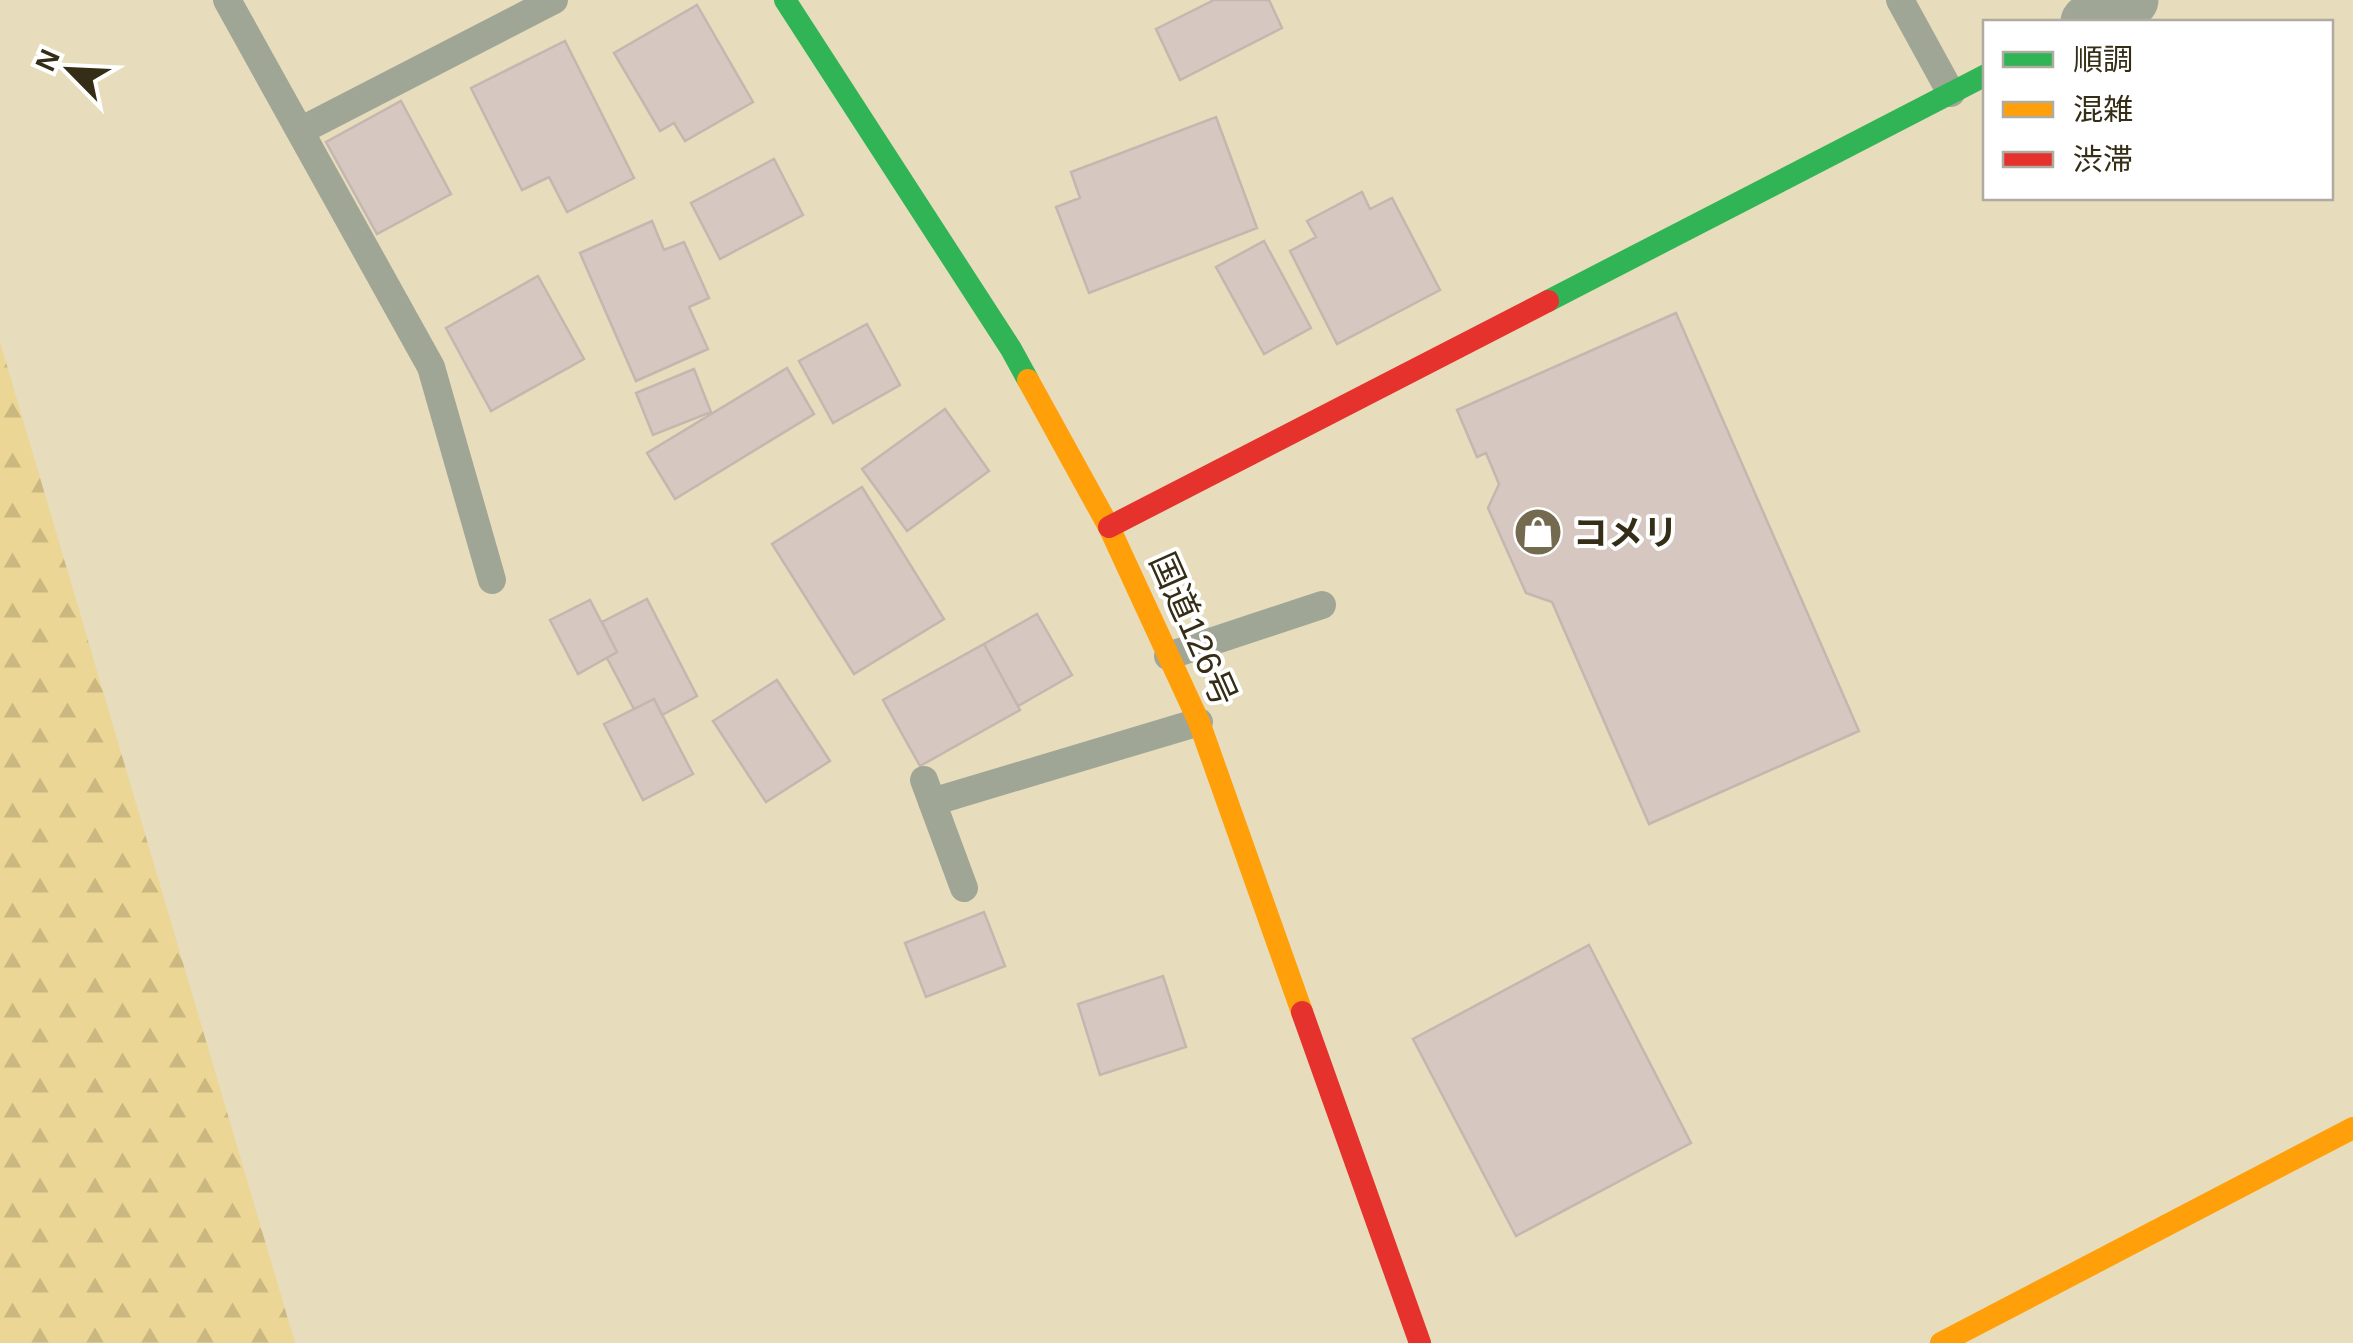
<svg xmlns="http://www.w3.org/2000/svg" width="2353" height="1343" font-family="Helvetica,'Noto Sans JP',sans-serif">
	<defs>
		<pattern id="forest-firs" width="22" height="20" patternUnits="userSpaceOnUse" patternTransform="scale(2.5)"><rect width="22" height="20" fill="#ebd695"/><path d="M5 1l3.5 6h-7zM16 11l3.5 6h-7z" fill="#cab880"/></pattern>
	</defs>
	<rect width="100%" height="100%" fill="#e7dcbb"/>
	<path fill="url(#forest-firs)" d="M0,342L295,1343H0Z"/>
	<path fill="#d6c8c0" stroke="#c4b7af" stroke-width="2.5" d="M1214,0H1269L1282,28L1180,80L1156,29Z
		M697,5L753,102L685,141L674,123L660,131L614,53Z
		M565,41L634,178L567,212L549,177L522,190L471,88Z
		M401,101L451,194L377,234L326,142Z
		M1216,117L1257,228L1089,293L1056,207L1080,198L1071,172Z
		M774,159L803,215L720,259L691,203Z
		M1362,192L1370,209L1392,198L1440,290L1337,344L1290,251L1316,237L1307,221Z
		M652,221L664,250L684,242L709,298L689,307L708,349L636,381L580,253Z
		M1264,241L1311,328L1264,354L1216,267Z
		M538,276L584,359L491,411L446,328Z
		M1676,313L1859,731L1649,824L1552,602L1526,593L1488,508L1499,484L1486,453L1477,457L1457,410Z
		M867,324L900,385L833,423L799,361Z
		M787,368L814,414L675,499L647,453Z
		M694,369L711,412L653,435L636,393Z
		M945,409L989,471L907,531L862,469Z
		M862,487L944,619L854,674L772,544Z
		M647,599L697,696L662,715L654,699L634,709L607,658L617,652L602,622Z
		M590,600L617,652L578,674L550,620Z
		M1037,614L1072,675L1018,706L984,644Z
		M984,644L1020,710L920,766L883,700Z
		M777,680L830,761L766,802L713,721Z
		M654,699L693,774L643,800L604,724Z
		M984,912L1005,966L926,997L905,943Z
		M1589,945L1691,1143L1516,1236L1413,1039Z
		M1163,976L1186,1047L1100,1075L1078,1004Z"/>
	<g fill="none" stroke-linecap="round" stroke-linejoin="round">
		<path stroke="#a0a696" stroke-width="28" d="M227,0L431,367L492,580
			M1900,0L1951,93
			M300,131L554,0
			M1168,656L1322,605
			M924,780L964,888
			M932,802L1199,722"/>
		<path stroke="#a0a696" stroke-width="55" d="M2088,22L2131,0"/>
		<path stroke="#30b455" stroke-width="22" d="M785,0L1011,349L1028,380
			M1548,301L1986,75"/>
		<path stroke="#ff9f0a" stroke-width="22" d="M1028,380L1109,527L1199,722L1302,1012
			M1941,1343L2353,1128"/>
		<path stroke="#e5322d" stroke-width="22" d="M1109,527L1548,301
			M1302,1012L1420,1343"/>
	</g>
	<defs>
		<g id="shop-disc" transform="scale(2.5)"><circle r="9.5" fill="#736a4f" stroke="#fff"/><path d="M-5-2.5h2.3a2.7 3.5 0 0 1 5.4 0H5L5.5 6h-11ZM-1.5-2.5h3a1.5 2.3 0 0 0-3 0Z" fill="#fff"/></g>
	</defs>
	<g fill-rule="evenodd">
		<use href="#shop-disc" x="1538" y="532"/>
	</g>
	<g text-anchor="middle" dominant-baseline="central" stroke-width="8" stroke-linejoin="round" paint-order="stroke">
		<g font-size="35" font-weight="bold" fill="#352d15" stroke="#fff" text-anchor="start">
			<text x="1573" y="532">コメリ</text>
		</g>
		<g font-size="35" fill="#352d15" stroke="#fff">
			<text transform="translate(1194 629) rotate(66)">国道126号</text>
		</g>
	</g>
	<rect x="1983" y="20" width="350" height="180" fill="#ffffff" stroke="#aeaba1" stroke-width="2.5"/>
	<rect x="2003" y="52" width="50" height="15" fill="#30b455" stroke="#aeaba1" stroke-width="2.5"/>
	<text x="2073" y="70" font-size="30" fill="#352d15">順調</text>
	<rect x="2003" y="102" width="50" height="15" fill="#ff9f0a" stroke="#aeaba1" stroke-width="2.5"/>
	<text x="2073" y="120" font-size="30" fill="#352d15">混雑</text>
	<rect x="2003" y="152" width="50" height="15" fill="#e5322d" stroke="#aeaba1" stroke-width="2.5"/>
	<text x="2073" y="170" font-size="30" fill="#352d15">渋滞</text>
	<g transform="translate(70 70) rotate(294)" stroke="#ffffff" stroke-width="8" paint-order="stroke">
	<path d="M0-8L18 38L0 25L-18 38Z" fill="#352d15"/>
	<text y="-15" font-size="28" font-weight="bold" text-anchor="middle" fill="#352d15">N</text>
	</g>
</svg>
